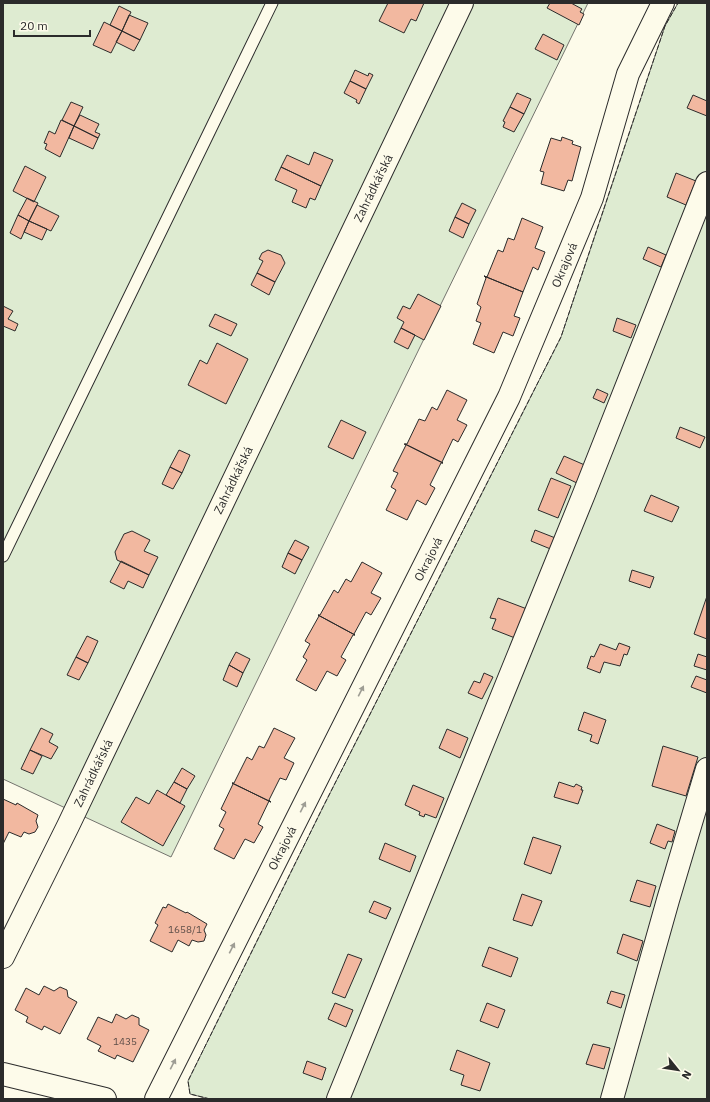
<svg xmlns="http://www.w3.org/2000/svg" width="710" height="1102" font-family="'IBM Plex Sans',sans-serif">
	<rect width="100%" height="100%" fill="#fdfbea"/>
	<path fill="#deebd1" stroke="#74746e" d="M3,3H588L171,857L3,779Z
		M678,3H707V1099H210L190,1094L188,1081L323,807L561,337L665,26Z"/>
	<path fill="#f2b8a0" stroke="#2b2b2b" d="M388,3H424L416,21L411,19L404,33L379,21Z
		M550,3H571L582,9L580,12L584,14L579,25L547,8Z
		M119,6L131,12L122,31L110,25Z
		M129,15L148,23L140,40L122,31Z
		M104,22L122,31L111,53L93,45Z
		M122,31L140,40L134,51L116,42Z
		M543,34L564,45L557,60L535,49Z
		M355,70L368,76L369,73L373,75L366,89L350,81Z
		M350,81L366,89L359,104L356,102L357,100L344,93Z
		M517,93L531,99L524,114L510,107Z
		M693,95L707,101V116L687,108Z
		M71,102L83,107L74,126L62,120Z
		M510,107L524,114L514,132L503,127L505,122L503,121Z
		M80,115L99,124L95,132L100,134L98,138L74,126Z
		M61,120L74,126L60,157L45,149L47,144L44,143L49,131L55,134Z
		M74,126L98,138L93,149L69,138Z
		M562,137L573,141L572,144L581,147L572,181L568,180L564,191L541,184L544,172L540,171L551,138L561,141Z
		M314,152L333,160L321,186L281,167L287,155L309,165Z
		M25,166L46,177L34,202L13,191Z
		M281,167L321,186L315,200L310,198L306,208L292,202L297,190L275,180Z
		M676,173L696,181L686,205L667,197Z
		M27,198L38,203L29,221L18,215Z
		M462,203L476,210L469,224L455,217Z
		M37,205L59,216L51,231L29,221Z
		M18,215L29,221L21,239L10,233Z
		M455,217L469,224L463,238L449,231Z
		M522,218L543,227L535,248L545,252L538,270L533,267L523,292L484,276L487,277L498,250L503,252L508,238L514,240Z
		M29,221L47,229L42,240L24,232Z
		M648,247L666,255L661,267L643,259Z
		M268,250L281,255L285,263L275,282L257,273L263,261L259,259L262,253Z
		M257,273L275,282L269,295L251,285Z
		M484,276L523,292L514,316L520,318L513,336L503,332L494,353L473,344L481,323L476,321L481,307L477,304L486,278Z
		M418,294L441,306L424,340L401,328L404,322L397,318L403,306L410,309Z
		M3,306L13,311L8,319L18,324L15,331L3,326Z
		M215,314L237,324L231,336L209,326Z
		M617,318L636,325L631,338L613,331Z
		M401,328L415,335L408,349L394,342Z
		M217,343L248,359L226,404L188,385L200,360L207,364Z
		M597,389L608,394L604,403L593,398Z
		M447,390L467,400L457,420L467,425L458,442L453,439L442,462L443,463L405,444H407L419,419L425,421L432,407L437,410Z
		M341,420L366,432L353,459L328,447Z
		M680,427L705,437L700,448L676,438Z
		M404,444H405L443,463H441L430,485L435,488L426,505L417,500L407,520L386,510L396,490L391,487L398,473L393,471L406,445Z
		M179,450L190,455L182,473L170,467Z
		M564,456L587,466L579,484L556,473Z
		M170,467L182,473L173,489L162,484Z
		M551,478L571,486L558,518L538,510Z
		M651,495L679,507L672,522L644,511Z
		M535,530L558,539L553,550L531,541Z
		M132,531L150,540L144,551L158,557L149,575L117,560L115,552L124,534Z
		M295,540L309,547L302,560L288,553Z
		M288,553L302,560L295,574L282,567Z
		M121,561L149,575L143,588L128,581L124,589L110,582Z
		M362,562L382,573L371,593L381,598L371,615L366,612L354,634L355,635L318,615H320L334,590L338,593L346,579L351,582Z
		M632,570L654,577L650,588L629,581Z
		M707,596V639L694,634Z
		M498,598L527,609L515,638L492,629L496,619L490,618Z
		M318,615L355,635H353L341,657L346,660L337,676L327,671L316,691L296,680L307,660L303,657L310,644L305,641L319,616Z
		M87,636L98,641L88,663L76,657Z
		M619,643L630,647L627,655L624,654L620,666L604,662L600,673L587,668L591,656L594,657L600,644L616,650Z
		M236,652L250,659L243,673L229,665Z
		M698,654L707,657V670L694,666Z
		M76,657L88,663L79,680L67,675Z
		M229,665L243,673L237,687L223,680Z
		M484,673L493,677L482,699L468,693L474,681L480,683Z
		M696,676L707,680V693L691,687Z
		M584,712L606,720L598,744L590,741L592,735L578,730Z
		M41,728L53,734L49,742L58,747L51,759L30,750Z
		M274,728L295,738L284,758L294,763L286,780L280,778L269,800L271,802L232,783H234L247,757L252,760L259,746L264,748Z
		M447,729L468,738L460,758L439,748Z
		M663,746L698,757L686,796L652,786Z
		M30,750L42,756L33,774L21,769Z
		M182,768L195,776L187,789L174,782Z
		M174,782L187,789L180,803L166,795Z
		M559,782L574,787L576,784L582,787L581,790H583L578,804L554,797Z
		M232,783L271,802L269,801L258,824L263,827L254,843L245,839L234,859L214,849L224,829L219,826L226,812L221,809L233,784Z
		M413,785L444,798L436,818L425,814L424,817L419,815L420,812L405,805Z
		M157,790L185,806L163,846L121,822L136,797L149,804Z
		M3,799L16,805L17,803L38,815L36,821L38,827L35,832L29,834L24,832L21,837L9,832L3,844Z
		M657,824L675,831L672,842L668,841L665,849L650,843Z
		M533,837L561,846L551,874L524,864Z
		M385,843L416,856L410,872L379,859Z
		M637,880L656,886L650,907L630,901Z
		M522,894L542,901L532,926L513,920Z
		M374,901L391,908L386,919L369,912Z
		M168,904L186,913L187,912L207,924L204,930L206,935L204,941L198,942L192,940L189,946L178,940L172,952L150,941L158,925L155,923L163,907L166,908Z
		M623,934L643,941L637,961L617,953Z
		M489,947L518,958L511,977L482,966Z
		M348,954L362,959L345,998L332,993Z
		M44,986L54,991L60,987L67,990L68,997L77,1002L60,1034L44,1026L42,1030L26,1022L28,1017L15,1010L26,988L39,995Z
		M611,991L625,995L621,1008L607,1003Z
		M335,1003L353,1010L346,1027L328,1019Z
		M487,1003L505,1010L498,1028L480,1021Z
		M116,1014L126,1019L132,1015L139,1018V1025L149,1030L133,1062L117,1055L115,1059L98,1051L101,1046L87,1039L98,1017L112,1023Z
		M593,1044L610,1048L604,1069L586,1064Z
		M457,1050L490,1063L480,1091L461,1085L464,1075L450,1070Z
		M307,1061L326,1068L322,1080L303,1073Z"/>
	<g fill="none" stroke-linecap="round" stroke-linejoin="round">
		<g stroke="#2b2b2b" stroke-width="13">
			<path id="service" d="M3,556L272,3"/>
		</g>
		<g stroke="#2b2b2b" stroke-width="24">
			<path id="minor" d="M3,957L68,826L462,3
				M3,1074L105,1099
				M156,1099L509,397L592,198L628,74L663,3
				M338,1099L584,494L707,183
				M612,1099L668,900L707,769"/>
		</g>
		<use href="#service" stroke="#fdfbea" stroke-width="11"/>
		<use href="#minor" stroke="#fdfbea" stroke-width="22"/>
		<path stroke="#2b2b2b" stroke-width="1" stroke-dasharray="5 2" stroke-linecap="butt" d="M210,1099L190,1094L188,1081L323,807L561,337L665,26L678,3"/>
	</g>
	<defs><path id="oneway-solid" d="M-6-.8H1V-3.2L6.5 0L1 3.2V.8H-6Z"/></defs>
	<g fill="#9e9d94">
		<use href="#oneway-solid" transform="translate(361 691) rotate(-63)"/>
		<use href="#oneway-solid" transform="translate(303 807) rotate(-63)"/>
		<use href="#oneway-solid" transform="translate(232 948) rotate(-63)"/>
		<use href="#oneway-solid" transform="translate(173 1064) rotate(-63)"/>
	</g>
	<g text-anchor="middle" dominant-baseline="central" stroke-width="3" stroke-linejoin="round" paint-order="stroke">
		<g font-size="10" fill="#5d4e48">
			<text x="185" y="929">1658/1</text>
			<text x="125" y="1041">1435</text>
		</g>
		<g font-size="12" fill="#2b2b2b" stroke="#fdfbea">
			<text transform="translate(373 188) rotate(-64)">Zahrádkářská</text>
			<text transform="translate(564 265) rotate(-67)">Okrajová</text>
			<text transform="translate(233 480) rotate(-64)">Zahrádkářská</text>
			<text transform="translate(428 559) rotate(-63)">Okrajová</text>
			<text transform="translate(93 773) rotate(-64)">Zahrádkářská</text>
			<text transform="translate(282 848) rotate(-63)">Okrajová</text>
		</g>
	</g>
	<rect width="710" height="1102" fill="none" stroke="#2b2b2b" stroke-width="8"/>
	<g transform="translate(678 1070) rotate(120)" stroke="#fdfbea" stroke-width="3" paint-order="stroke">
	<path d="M0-3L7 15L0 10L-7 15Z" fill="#2b2b2b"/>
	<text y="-6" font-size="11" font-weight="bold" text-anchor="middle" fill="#2b2b2b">N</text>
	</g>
	<path d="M14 30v6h76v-6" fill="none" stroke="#2b2b2b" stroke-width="2"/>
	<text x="20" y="30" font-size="12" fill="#2b2b2b" stroke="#fdfbea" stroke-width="3" paint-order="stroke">20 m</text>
</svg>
